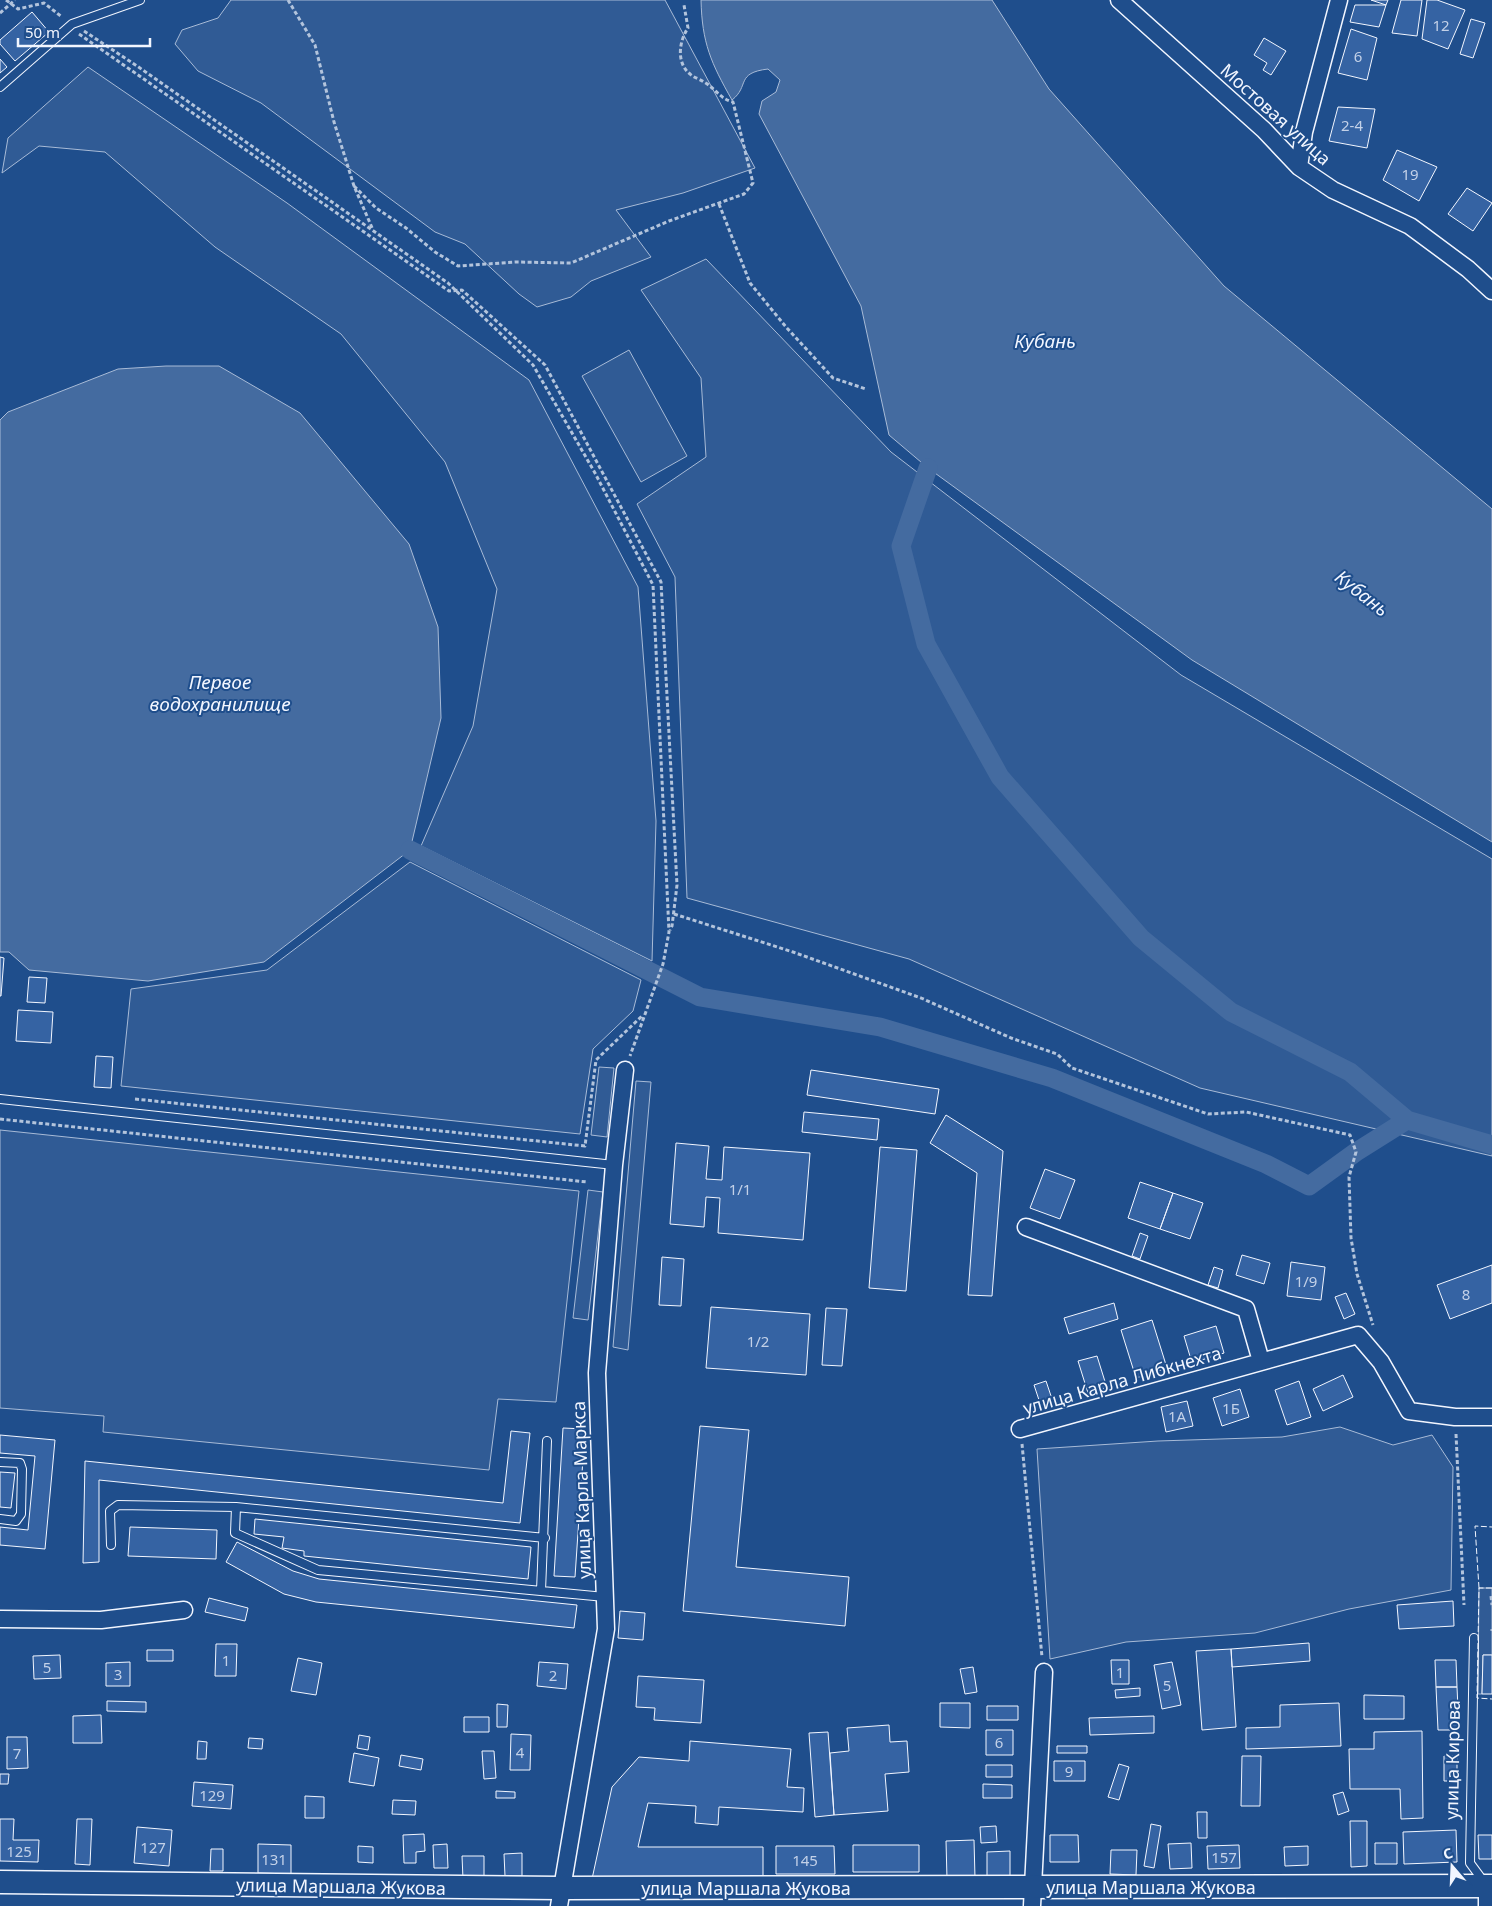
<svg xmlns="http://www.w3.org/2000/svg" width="1492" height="1906" font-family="'Noto Sans',sans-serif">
	<rect width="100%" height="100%" fill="#1f4e8c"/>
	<path fill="#305b95" stroke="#a8bbd7" d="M231,0H665L755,168L683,193L616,210L651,257L591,281L571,297L537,307L519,294L465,244L435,232L261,103L198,71L175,44L182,30L218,18Z
		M88,67L287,203L529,380L638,587L656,821L652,961L421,846L473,726L497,589L445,462L341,334L215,247L105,152L39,146L2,173L8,138Z
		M706,259L891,452L1181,675L1492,859V1156L1200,1088L909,959L687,898L675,577L637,504L706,457L701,378L641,290Z
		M629,350L687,456L641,482L582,376Z
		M410,862L641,980L633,1011L593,1049L580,1134L121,1086L131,989L267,970Z
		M599,1067L614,1068L607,1137L591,1135Z
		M636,1081L651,1082L628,1350L613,1347Z
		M0,1130L579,1191L556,1402L498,1399L489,1470L103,1432L104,1416L0,1408Z
		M588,1190L603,1192L588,1320L573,1318Z
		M1340,1427L1393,1445L1432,1435L1453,1467L1451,1590L1349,1609L1255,1633L1126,1642L1050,1659L1037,1449L1158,1441L1282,1437Z
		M1479,1588H1492V1655H1483L1482,1694H1478Z"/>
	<path fill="#446ba0" stroke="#a8bbd7" d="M701,0H992L1049,89L1224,286L1492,509V842L1192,660L928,468L889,435L861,306L759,114L762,101L776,92L780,80L768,69C735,73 750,86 732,100C711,63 702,43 701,0Z
		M166,366H219L300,413L409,544L438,627L441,718L410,850L264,962L148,981L29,970L9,952H0V420L8,412L118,369Z"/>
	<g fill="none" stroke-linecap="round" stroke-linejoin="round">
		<path stroke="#446ba0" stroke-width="19" d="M410,850L700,997L880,1027L1052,1078L1266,1164L1309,1186L1356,1152L1407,1120L1350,1072L1231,1012L1141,938L1000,777L926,644L901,546L928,468
			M1407,1120L1492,1145"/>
	</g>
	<path fill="#3563a3" stroke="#f2f6ff" d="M1371,0H1388L1386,5Z
		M1401,0H1422L1417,36L1392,33Z
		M1427,0H1437L1465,10L1448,49L1422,39Z
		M1355,5H1386L1379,27L1350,22Z
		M32,12L49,32L15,61L0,44V40Z
		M1471,19L1485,23L1473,58L1460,54Z
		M1351,29L1377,38L1367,80L1338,73Z
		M1264,38L1286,51L1271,75L1263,70L1267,63L1254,55Z
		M0,59L7,67L0,73Z
		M1338,107L1375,109L1367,148L1329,141Z
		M1397,150L1437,167L1419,201L1383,180Z
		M1467,188L1492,203L1473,231L1448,214Z
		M0,957L4,958L1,996H0Z
		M29,977L47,978L45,1003L27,1002Z
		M18,1010L53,1012L51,1043L16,1041Z
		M96,1056L113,1057L111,1088L94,1087Z
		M811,1070L939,1089L935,1114L807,1095Z
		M804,1112L879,1119L877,1140L802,1132Z
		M946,1115L1003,1151L992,1296L968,1295L977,1173L930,1143Z
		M676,1143L709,1146L706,1179L722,1180L724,1147L810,1153L803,1240L718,1233L720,1198L706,1197L704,1227L670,1224Z
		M880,1147L917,1150L906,1291L869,1288Z
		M1045,1169L1075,1180L1060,1219L1030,1208Z
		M1140,1182L1173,1193L1160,1229L1128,1218Z
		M1173,1193L1203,1203L1190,1239L1160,1229Z
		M1140,1233L1148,1236L1140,1259L1132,1256Z
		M1242,1255L1270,1263L1264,1284L1236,1275Z
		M662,1257L684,1259L681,1306L659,1305Z
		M1291,1262L1325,1267L1321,1300L1287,1296Z
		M1492,1265V1303L1450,1319L1437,1285Z
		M1214,1267L1223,1270L1218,1288L1208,1285Z
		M1346,1293L1355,1314L1344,1319L1335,1297Z
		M1114,1303L1118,1319L1069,1334L1064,1318Z
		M711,1307L810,1314L806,1375L706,1368Z
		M826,1308L847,1309L842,1366L822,1365Z
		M1152,1320L1167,1368L1136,1378L1121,1330Z
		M1216,1326L1224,1353L1192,1363L1184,1336Z
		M1097,1356L1107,1388L1088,1393L1078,1361Z
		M1343,1375L1353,1397L1323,1411L1313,1389Z
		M1046,1381L1054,1405L1042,1409L1034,1385Z
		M1299,1381L1311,1417L1287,1425L1275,1390Z
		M1240,1389L1249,1417L1222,1426L1213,1398Z
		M1187,1401L1193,1426L1166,1432L1161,1407Z
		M700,1426L749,1430L736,1567L849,1577L845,1626L683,1611Z
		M563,1428L585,1429L575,1577L554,1576Z
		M511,1431L530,1433L520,1523L99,1480V1562L83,1563L85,1461L503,1503Z
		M0,1435L55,1440L45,1549L0,1545V1527L28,1530L35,1456L0,1453Z
		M0,1472L15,1473L11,1508L0,1507Z
		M255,1519L531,1547L528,1579L304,1556V1551L282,1548L284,1537L254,1534Z
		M130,1527L217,1530L216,1559L128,1556Z
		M237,1542L293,1571L319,1579L577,1605L574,1628L316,1602L284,1594L226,1562Z
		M209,1598L248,1608L245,1621L205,1612Z
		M1453,1601L1454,1626L1399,1629L1397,1605Z
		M620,1611L645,1613L643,1640L618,1638Z
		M1309,1643L1310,1661L1232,1667L1231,1649Z
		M216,1644H237L236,1676H215Z
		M1231,1649L1236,1727L1202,1730L1196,1651Z
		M147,1650H173V1661H147Z
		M60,1655L61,1678L34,1679L33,1656Z
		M1483,1655H1492V1694H1482Z
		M298,1658L322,1663L316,1695L291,1691Z
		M1111,1660H1129V1684H1112Z
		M1435,1660H1456L1457,1687H1436Z
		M130,1662V1686H106V1663Z
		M539,1662L568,1664L566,1689L537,1686Z
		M1172,1662L1181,1705L1162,1709L1154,1665Z
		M973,1667L977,1692L965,1694L960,1669Z
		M638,1676L704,1680L701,1723L654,1720L655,1708L636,1707Z
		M1436,1687H1457L1459,1730H1438Z
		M1140,1688V1696L1116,1698L1115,1690Z
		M1364,1695L1404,1696V1719H1364Z
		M107,1701L146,1702V1712L107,1711Z
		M940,1703H970V1728L940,1727Z
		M1339,1703L1341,1746L1246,1749V1728L1280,1727V1705Z
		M497,1704L508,1705L507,1727H497Z
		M987,1706H1018V1720H987Z
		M101,1715L102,1743H73V1716Z
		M1154,1716V1733L1090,1735L1089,1718Z
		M464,1717H489V1732H464Z
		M889,1725L890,1742L907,1741L909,1772L885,1774L888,1811L834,1815L830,1753L849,1751L847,1728Z
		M986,1730H1013V1755H986Z
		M1422,1731L1423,1818L1401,1819L1400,1789H1350L1349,1749H1374V1732Z
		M828,1732L834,1815L815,1817L809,1733Z
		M511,1734L531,1735L530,1770H510Z
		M359,1735L370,1737L368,1750L357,1748Z
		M7,1737H27L28,1768L7,1769Z
		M249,1738L263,1739L262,1749L248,1748Z
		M198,1741L207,1742L206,1759H197Z
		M690,1741L791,1749L787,1787L804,1788L803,1812L719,1807L718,1825L695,1823L696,1806L648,1803L638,1847H763V1877L592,1879L612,1787L639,1757L689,1761Z
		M1057,1746H1087V1753H1057Z
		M482,1751H494L496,1778L484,1779Z
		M354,1753L379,1758L374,1786L349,1782Z
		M401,1755L423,1759L421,1770L399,1766Z
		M1242,1756H1261L1260,1806H1241Z
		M1444,1756H1457V1781H1444Z
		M1054,1761H1085V1781H1054Z
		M1119,1764L1129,1767L1119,1800L1108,1797Z
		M986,1765H1012V1777H986Z
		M0,1774H9L8,1784H0Z
		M194,1782L233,1785L231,1809L192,1806Z
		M983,1784L1012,1785V1798H983Z
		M496,1791L515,1792V1798H496Z
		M1343,1792L1349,1811L1338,1815L1333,1795Z
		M305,1796L324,1797V1818H305Z
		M393,1800L416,1801L415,1815L392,1814Z
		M1197,1812H1207V1838H1198Z
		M0,1819H14L13,1840H39L38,1862L0,1861Z
		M77,1819H92L90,1865L75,1864Z
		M1350,1821H1367V1866L1351,1867Z
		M1151,1824L1161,1826L1154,1868L1144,1866Z
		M996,1826L997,1842L981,1843L980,1827Z
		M137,1827L172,1830L169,1866L134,1863Z
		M1456,1830L1457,1862L1404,1864L1403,1832Z
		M424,1834L425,1851L416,1852V1863H404L403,1835Z
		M1050,1835H1078L1079,1862H1050Z
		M1478,1835H1492V1859H1479Z
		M974,1840L975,1878L947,1879L946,1841Z
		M1191,1843L1192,1868L1170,1869L1168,1844Z
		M1375,1843H1397V1864H1375Z
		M258,1844L291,1845V1874L258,1873Z
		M447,1844L448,1868H434L433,1845Z
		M853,1845H919V1872H853Z
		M1239,1845L1240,1868L1208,1869L1207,1846Z
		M358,1846L373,1847V1863L358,1862Z
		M776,1846H834L835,1874H776Z
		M1308,1846V1865L1285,1866L1284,1847Z
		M211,1849H223V1871H210Z
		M1111,1850H1137L1136,1875L1110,1874Z
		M1010,1851V1879H987V1852Z
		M522,1853V1876H505L504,1854Z
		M462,1856H484V1878L463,1879Z"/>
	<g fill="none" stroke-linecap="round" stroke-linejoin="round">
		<g stroke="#f2f6ff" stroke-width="10">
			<path id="lane" d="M0,87L72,24L140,0
				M0,1099L614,1165
				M0,1462L20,1463L22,1469L21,1514L16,1521L0,1519
				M236,1507L235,1533L318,1570L605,1597
				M111,1545L110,1511L118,1505L236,1507L545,1538
				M541,1591L547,1441
				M1474,1638L1470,1863L1484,1882"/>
		</g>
		<g stroke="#f2f6ff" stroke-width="19">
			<path id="street" d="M1119,0L1264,130L1299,167L1333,190L1410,226L1468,269L1492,291
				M1299,167L1304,132L1339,0
				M1026,1227L1246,1309L1261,1361
				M1020,1429L1358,1335L1381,1362L1409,1411L1455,1417H1492
				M0,1619L101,1620L184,1610
				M559,1906L606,1629L597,1373L614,1165L625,1070
				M1032,1906L1044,1672
				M1487,1906V1886"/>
		</g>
		<g stroke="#f2f6ff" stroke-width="25">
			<path id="secondary" d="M0,1882L560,1888L1492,1886"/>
		</g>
		<path stroke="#b3c4dc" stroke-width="3" stroke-dasharray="4 2.5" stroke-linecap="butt" d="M6,0L18,9L44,3L62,17
			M288,0L315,45L334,122L354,186L373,230
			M0,13L15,0
			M84,31L137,66L448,283L533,365L595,473L653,585L669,932L663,964L630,1056
			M79,34L449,291L462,290L545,365L661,582L677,885L672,926L670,930
			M354,186L376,208L406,228L435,252L458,266L516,262L571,263L669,221L744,194L753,183L733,102C720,99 715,88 704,82C700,79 694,78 690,74C676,63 679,41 688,28L684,5
			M719,204L750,283L786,327L833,378L866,389
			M674,914L793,952L921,998L1011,1038L1057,1054L1072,1068L1208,1114L1246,1112L1350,1135L1356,1152L1349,1177L1351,1238L1357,1274L1373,1325
			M135,1099L585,1146L596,1060L643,1015
			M0,1119L587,1182
			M1456,1434L1464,1605
			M1022,1444L1042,1657
			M1491,1596L1492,1605
			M1492,1631V1629"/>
		<use href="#lane" stroke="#1f4e8c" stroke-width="8"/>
		<use href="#street" stroke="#1f4e8c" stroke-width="16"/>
		<use href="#secondary" stroke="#1f4e8c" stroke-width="22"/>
		<path stroke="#f2f6ff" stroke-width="1" stroke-dasharray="6 2.5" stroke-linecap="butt" d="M1479,1588L1475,1526L1492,1527
			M1492,1588H1479L1477,1698L1492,1699"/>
	</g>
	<g text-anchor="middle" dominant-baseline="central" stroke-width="4" stroke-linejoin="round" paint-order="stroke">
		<g font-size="15" fill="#c3d1e8">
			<text x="1441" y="25">12</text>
			<text x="1358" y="56">6</text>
			<text x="1352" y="125">2-4</text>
			<text x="1410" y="174">19</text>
			<text x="740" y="1189">1/1</text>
			<text x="1306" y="1281">1/9</text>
			<text x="1466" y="1294">8</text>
			<text x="758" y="1341">1/2</text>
			<text x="1231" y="1408">1Б</text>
			<text x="1177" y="1416">1А</text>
			<text x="226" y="1660">1</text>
			<text x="47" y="1667">5</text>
			<text x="1120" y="1672">1</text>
			<text x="118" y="1674">3</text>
			<text x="553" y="1675">2</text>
			<text x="1167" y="1685">5</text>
			<text x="999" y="1742">6</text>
			<text x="520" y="1752">4</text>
			<text x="17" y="1753">7</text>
			<text x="1069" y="1771">9</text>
			<text x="212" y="1795">129</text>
			<text x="153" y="1847">127</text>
			<text x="19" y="1851">125</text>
			<text x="1224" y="1857">157</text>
			<text x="274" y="1859">131</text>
			<text x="805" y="1860">145</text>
		</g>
		<g font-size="18" fill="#f2f6ff" stroke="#1f4e8c">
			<text transform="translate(1276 114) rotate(42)">Мостовая улица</text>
			<text transform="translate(1122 1380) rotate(-16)">улица Карла Либкнехта</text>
			<text transform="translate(581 1490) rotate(-92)">улица Карла Маркса</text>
			<text transform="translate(1452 1760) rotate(-89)">улица Кирова</text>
			<text transform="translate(341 1886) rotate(1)">улица Маршала Жукова</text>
			<text x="1151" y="1887">улица Маршала Жукова</text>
			<text x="746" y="1888">улица Маршала Жукова</text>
		</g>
		<g font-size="19" font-style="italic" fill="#f2f6ff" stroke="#1f4e8c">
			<text x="1045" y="341">Кубань</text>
			<text transform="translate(1362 593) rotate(38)">Кубань</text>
			<text x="220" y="682">Первое<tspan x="220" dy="22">водохранилище</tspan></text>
		</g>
	</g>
	<g transform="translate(1452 1866) rotate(341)" stroke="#1f4e8c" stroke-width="4" paint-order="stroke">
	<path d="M0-4L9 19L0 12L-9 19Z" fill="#f2f6ff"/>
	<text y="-8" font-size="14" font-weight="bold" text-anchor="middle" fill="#f2f6ff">С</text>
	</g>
	<path d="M18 38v8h132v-8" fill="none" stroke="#f2f6ff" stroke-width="2.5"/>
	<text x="25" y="38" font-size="15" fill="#f2f6ff" stroke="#1f4e8c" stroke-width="4" paint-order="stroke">50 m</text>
</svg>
